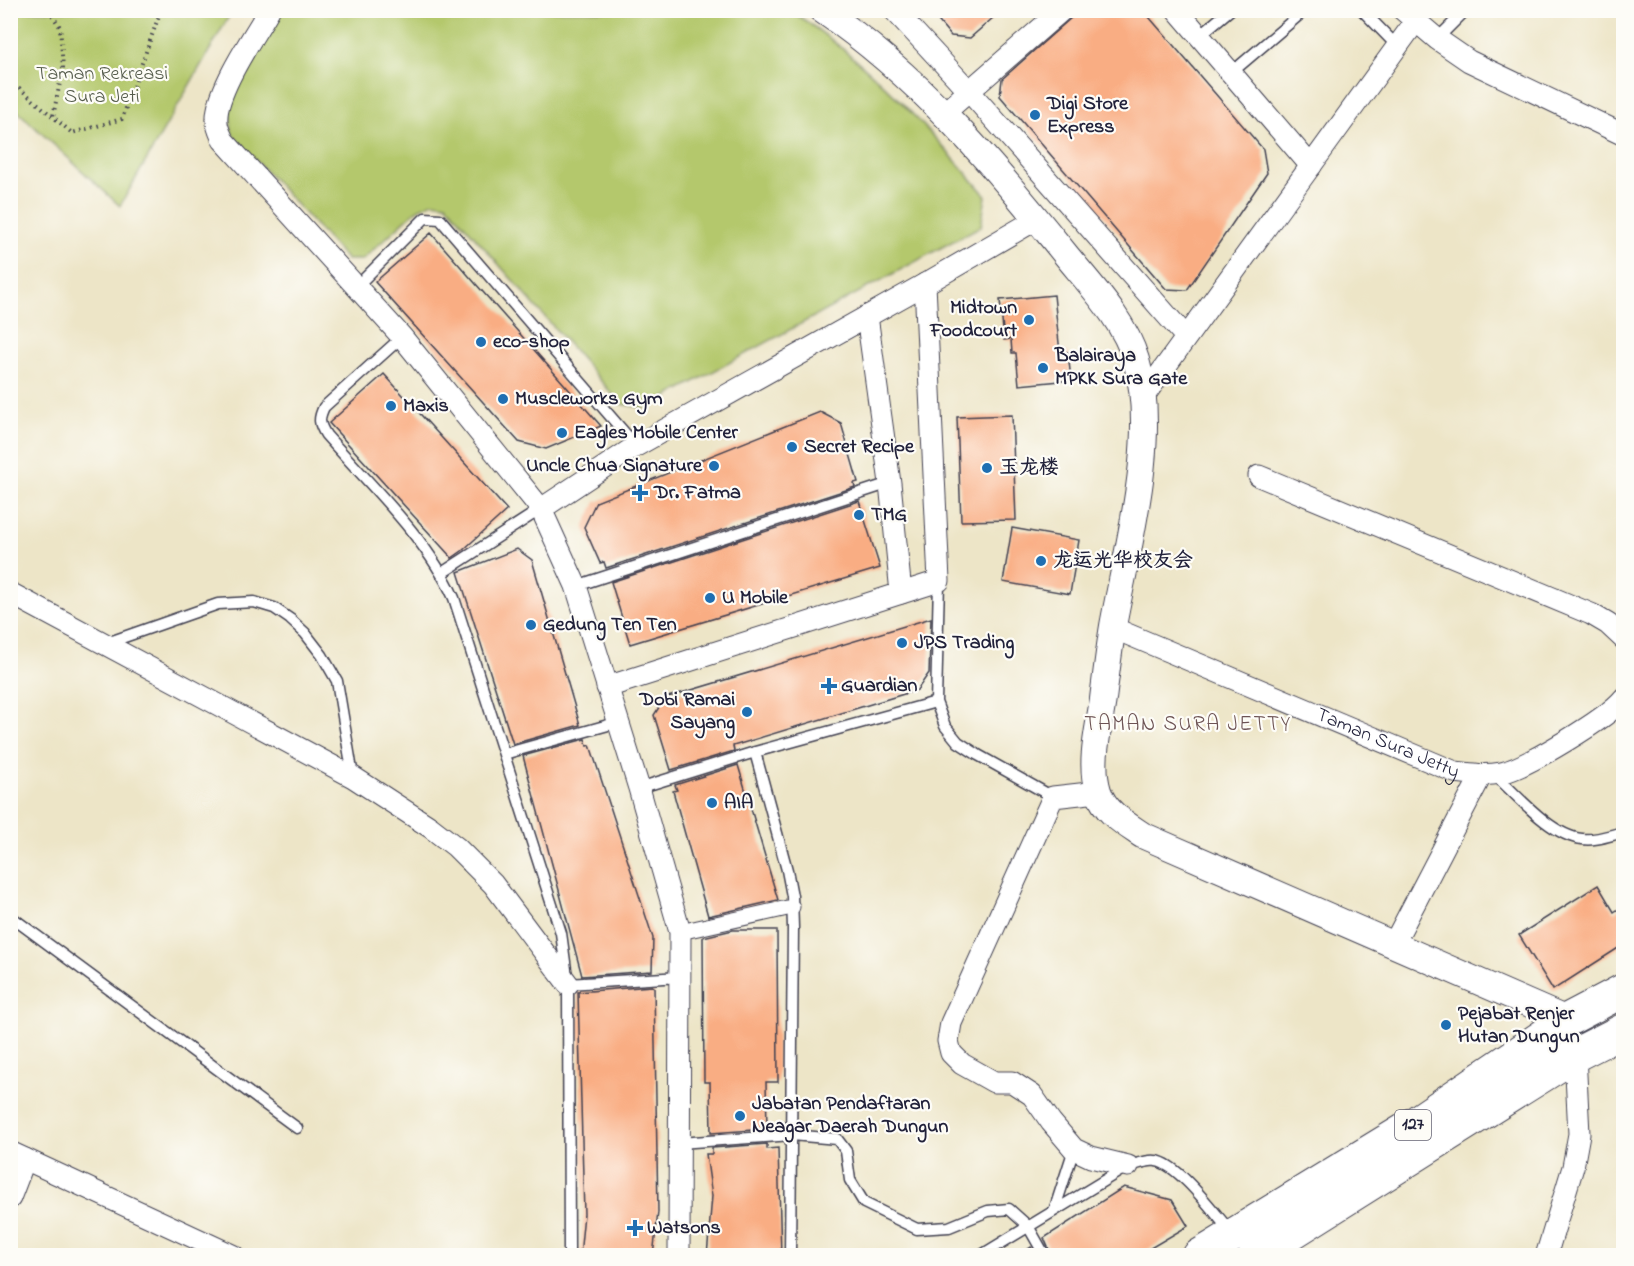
<svg xmlns="http://www.w3.org/2000/svg" width="1634" height="1266" font-family="'Indie Flower','LXGW WenKai TC',sans-serif">
	<rect width="100%" height="100%" fill="#fdfcf7"/>
	<filter id="ink" filterUnits="userSpaceOnUse"><feTurbulence type="fractalNoise" baseFrequency=".0167" numOctaves="2"/><feDisplacementMap in="SourceGraphic" scale="12" xChannelSelector="R" yChannelSelector="G"/><feConvolveMatrix kernelMatrix="1 2 1 2 8 2 1 2 1" color-interpolation-filters="sRGB"/></filter>
	<filter id="wash" filterUnits="userSpaceOnUse"><feTurbulence type="fractalNoise" baseFrequency=".008" numOctaves="4" result="noise"/><feDisplacementMap in="SourceGraphic" scale="24" xChannelSelector="R" yChannelSelector="G"/><feGaussianBlur stdDeviation="1.35" result="paint"/><feColorMatrix in="noise" values="0 0 0 0 0 0 0 0 0 0 0 0 0 0 0 0 0 1.4 0 .05"/><feComposite in="paint" operator="in"/></filter>
	<g filter="url(#wash)">
		<rect width="100%" height="100%" fill="#ede5c7"/>
		<path fill="#b4c86c" stroke="#6b7554" stroke-width="1.5" d="M10,11H232L120,206L11,105Z
			M279,11H791C869,62 926,126 986,196L981,226L646,408L621,404L446,204L433,202L418,209L362,260H347L232,134L230,114L232,90Z"/>
		<g id="blocks">
			<path fill="#f9ad83" d="M929,10H1002L970,38L951,36Z
				M1080,10H1143L1263,149L1267,173L1187,290L1166,289L1000,96L1002,79Z
				M431,233L601,426L546,449L519,442L375,282Z
				M1054,295L1060,353L1068,352L1071,380L1019,385L1016,353H1012L1011,339L1004,340L1000,300Z
				M384,374L507,510L462,551L452,558L329,423Z
				M820,412L841,423L858,482L854,483L855,487L606,568L604,562L600,563L584,527L596,502Z
				M1012,415L1016,520L961,521L957,417Z
				M859,501L880,568L630,644L611,582Z
				M1012,528L1079,540L1070,594L1003,582Z
				M517,549L532,560L580,725L513,744L458,572Z
				M931,618L929,673L917,690L733,746L734,751L671,770L654,715L665,698Z
				M585,739L587,746L590,745L653,938L652,971L582,976L523,756Z
				M738,765L778,900L708,916L673,791L677,790L675,785Z
				M1598,885L1614,912L1623,906V945L1553,990L1519,935Z
				M733,930H777L778,1082H766L767,1129L711,1133L710,1082H704L703,937Z
				M652,986L654,987L658,1212L653,1256H580L584,1214L578,992Z
				M767,1144V1149L778,1148L781,1256H707L712,1196L706,1154H712V1148Z
				M1124,1187L1172,1200L1188,1226L1137,1256H1052L1044,1238Z
				M1031,1247L1036,1256H1018Z"/>
		</g>
	</g>
	<g filter="url(#ink)">
		<use href="#blocks" fill-opacity="0" stroke="#403f50" stroke-width="1.5"/>
		<g fill="none" stroke-linecap="round" stroke-linejoin="round">
			<g stroke="#403f50" stroke-width="13">
				<path id="service" d="M1362,10L1397,46
					M1199,36L1230,10
					M1437,39L1466,10
					M1231,73L1305,10
					M356,287L425,218L440,219L636,446
					M402,337L324,407C318,419 319,424 326,435C370,485 427,538 454,598L561,933L568,984L569,1256
					M442,573L541,509
					M939,581L936,702L945,726L958,742L978,755L1053,797
					M576,586L890,483
					M107,643L218,604L254,602L274,608L290,619L305,633L322,655L337,681L353,776
					M755,752L787,870L792,896L793,928L790,1256
					M504,754L619,722
					M1495,775C1517,795 1551,836 1582,839C1596,841 1610,835 1624,832
					M639,788L755,752L936,702
					M10,916L297,1128
					M568,984L680,977
					M679,1143L792,1135L837,1139L846,1151L850,1180L864,1203L917,1229L949,1227L988,1211L1009,1209L1028,1226L1045,1256
					M1054,1211L1074,1149
					M980,1256L1128,1166C1136,1165 1148,1159 1156,1161C1179,1164 1215,1214 1231,1232"/>
			</g>
			<g stroke="#403f50" stroke-width="17">
				<path id="pedestrian" d="M680,932L792,907"/>
			</g>
			<g stroke="#403f50" stroke-width="23">
				<g id="minor">
					<path d="M269,10C254,36 214,93 217,122C217,128 221,135 223,140L402,337L541,509L576,586L639,788L680,932L679,1256"/>
					<path d="M894,10L969,91L1186,337"/>
					<path d="M1177,10L1311,166"/>
					<path d="M1403,10L1437,39L1469,61L1624,135"/>
					<path d="M944,113L1062,10"/>
					<path d="M867,316L890,483L901,593"/>
					<path d="M1144,396L1415,22"/>
					<path d="M1259,476L1591,614L1608,624L1624,639"/>
					<path d="M541,509L636,446L925,284L1037,219"/>
					<path d="M10,593L353,777L430,827L456,847L493,884L568,984"/>
					<path id="s1" d="M1113,628L1455,772C1471,774 1485,776 1501,773C1525,768 1608,718 1624,698"/>
					<path d="M607,687L939,581L925,284"/>
					<path d="M1098,792L1053,797L951,1023L948,1041L951,1053L962,1064L994,1082H1012L1032,1095L1051,1122L1074,1149L1091,1157L1128,1166"/>
					<path d="M1393,945L1481,776"/>
					<path d="M10,1152L234,1256"/>
					<path d="M10,1198L25,1159"/>
					<path d="M1546,1256L1573,1167L1579,1134L1575,1055"/>
				</g>
			</g>
			<g stroke="#403f50" stroke-width="28">
				<path id="tertiary" d="M822,10C918,75 994,165 1066,255C1092,287 1124,320 1136,360C1159,436 1127,549 1113,626C1109,650 1106,675 1103,699C1099,728 1089,762 1098,791C1105,812 1124,823 1142,835L1567,1020"/>
			</g>
			<g stroke="#403f50" stroke-width="35">
				<path id="primary" d="M1199,1256L1405,1130L1567,1020L1624,990
					M1255,1256L1575,1055L1624,1030"/>
			</g>
			<path stroke="#403f50" stroke-width="4" stroke-dasharray="1.5 4.5" stroke-linecap="butt" d="M49,10L60,27L63,68L53,116
				M10,80L72,133L122,119L161,10"/>
			<use href="#service" stroke="#fff" stroke-width="10"/>
			<use href="#pedestrian" stroke="#fff" stroke-width="15"/>
			<use href="#minor" stroke="#fff" stroke-width="21"/>
			<use href="#tertiary" stroke="#fff" stroke-width="26"/>
			<use href="#primary" stroke="#fff" stroke-width="33"/>
		</g>
	</g>
	<g fill="#1f6fb2" stroke="#fdfcf7" stroke-width="2">
		<circle cx="1035" cy="115" r="6"/>
		<circle cx="1029" cy="320" r="6"/>
		<circle cx="481" cy="342" r="6"/>
		<circle cx="1043" cy="368" r="6"/>
		<circle cx="503" cy="399" r="6"/>
		<circle cx="391" cy="406" r="6"/>
		<circle cx="562" cy="433" r="6"/>
		<circle cx="792" cy="447" r="6"/>
		<circle cx="714" cy="466" r="6"/>
		<circle cx="987" cy="468" r="6"/>
		<path d="M637 484h6v6h6v6h-6v6h-6v-6h-6v-6h6z"/>
		<circle cx="859" cy="515" r="6"/>
		<circle cx="1041" cy="561" r="6"/>
		<circle cx="710" cy="598" r="6"/>
		<circle cx="531" cy="625" r="6"/>
		<circle cx="902" cy="643" r="6"/>
		<path d="M826 677h6v6h6v6h-6v6h-6v-6h-6v-6h6z"/>
		<circle cx="747" cy="712" r="6"/>
		<circle cx="712" cy="803" r="6"/>
		<circle cx="1446" cy="1025" r="6"/>
		<circle cx="740" cy="1116" r="6"/>
		<path d="M632 1219h6v6h6v6h-6v6h-6v-6h-6v-6h6z"/>
	</g>
	<g text-anchor="middle" dominant-baseline="central" stroke-width="4.5" stroke-linejoin="round" paint-order="stroke">
		<rect fill="#fdfcf7" stroke="#646373" stroke-width="1.5" x="1395" y="1110" width="36" height="30" rx="4.5"/>
		<g font-size="18" font-weight="bold" fill="#22223b">
			<text x="1413" y="1125">127</text>
		</g>
		<g font-size="20" fill="#555c4c" stroke="#fdfcf7">
			<text x="102" y="74">Taman Rekreasi<tspan x="102" dy="23">Sura Jeti</tspan></text>
		</g>
		<g font-size="20" font-weight="bold" fill="#22223b" stroke="#fdfcf7" text-anchor="start">
			<text x="1047" y="104">Digi Store<tspan x="1047" dy="23">Express</tspan></text>
			<text x="1017" y="308" text-anchor="end">Midtown<tspan x="1017" dy="23">Foodcourt</tspan></text>
			<text x="493" y="342">eco-shop</text>
			<text x="1055" y="356">Balairaya<tspan x="1055" dy="23">MPKK Sura Gate</tspan></text>
			<text x="515" y="399">Muscleworks Gym</text>
			<text x="403" y="406">Maxis</text>
			<text x="574" y="433">Eagles Mobile Center</text>
			<text x="804" y="447">Secret Recipe</text>
			<text x="702" y="466" text-anchor="end">Uncle Chua Signature</text>
			<text x="999" y="468">玉龙楼</text>
			<text x="654" y="493">Dr. Fatma</text>
			<text x="871" y="515">TMG</text>
			<text x="1053" y="561">龙运光华校友会</text>
			<text x="722" y="598">U Mobile</text>
			<text x="543" y="625">Gedung Ten Ten</text>
			<text x="914" y="643">JPS Trading</text>
			<text x="841" y="686">Guardian</text>
			<text x="735" y="700" text-anchor="end">Dobi Ramai<tspan x="735" dy="23">Sayang</tspan></text>
			<text x="724" y="803">AIA</text>
			<text x="1458" y="1014">Pejabat Renjer<tspan x="1458" dy="23">Hutan Dungun</tspan></text>
			<text x="752" y="1104">Jabatan Pendaftaran<tspan x="752" dy="23">Neagar Daerah Dungun</tspan></text>
			<text x="647" y="1228">Watsons</text>
		</g>
		<g font-size="20" fill="#22223b" stroke="#fdfcf7">
			<text stroke="none"><textPath href="#s1" startOffset="298">Taman Sura Jetty</textPath></text>
		</g>
		<g font-size="21" letter-spacing="1.5" fill="#6d5354" stroke="#fdfcf7">
			<text x="1188" y="725">TAMAN SURA JETTY</text>
		</g>
	</g>
	<rect width="1634" height="1266" fill="none" stroke="#fdfcf7" stroke-width="36"/>
</svg>
